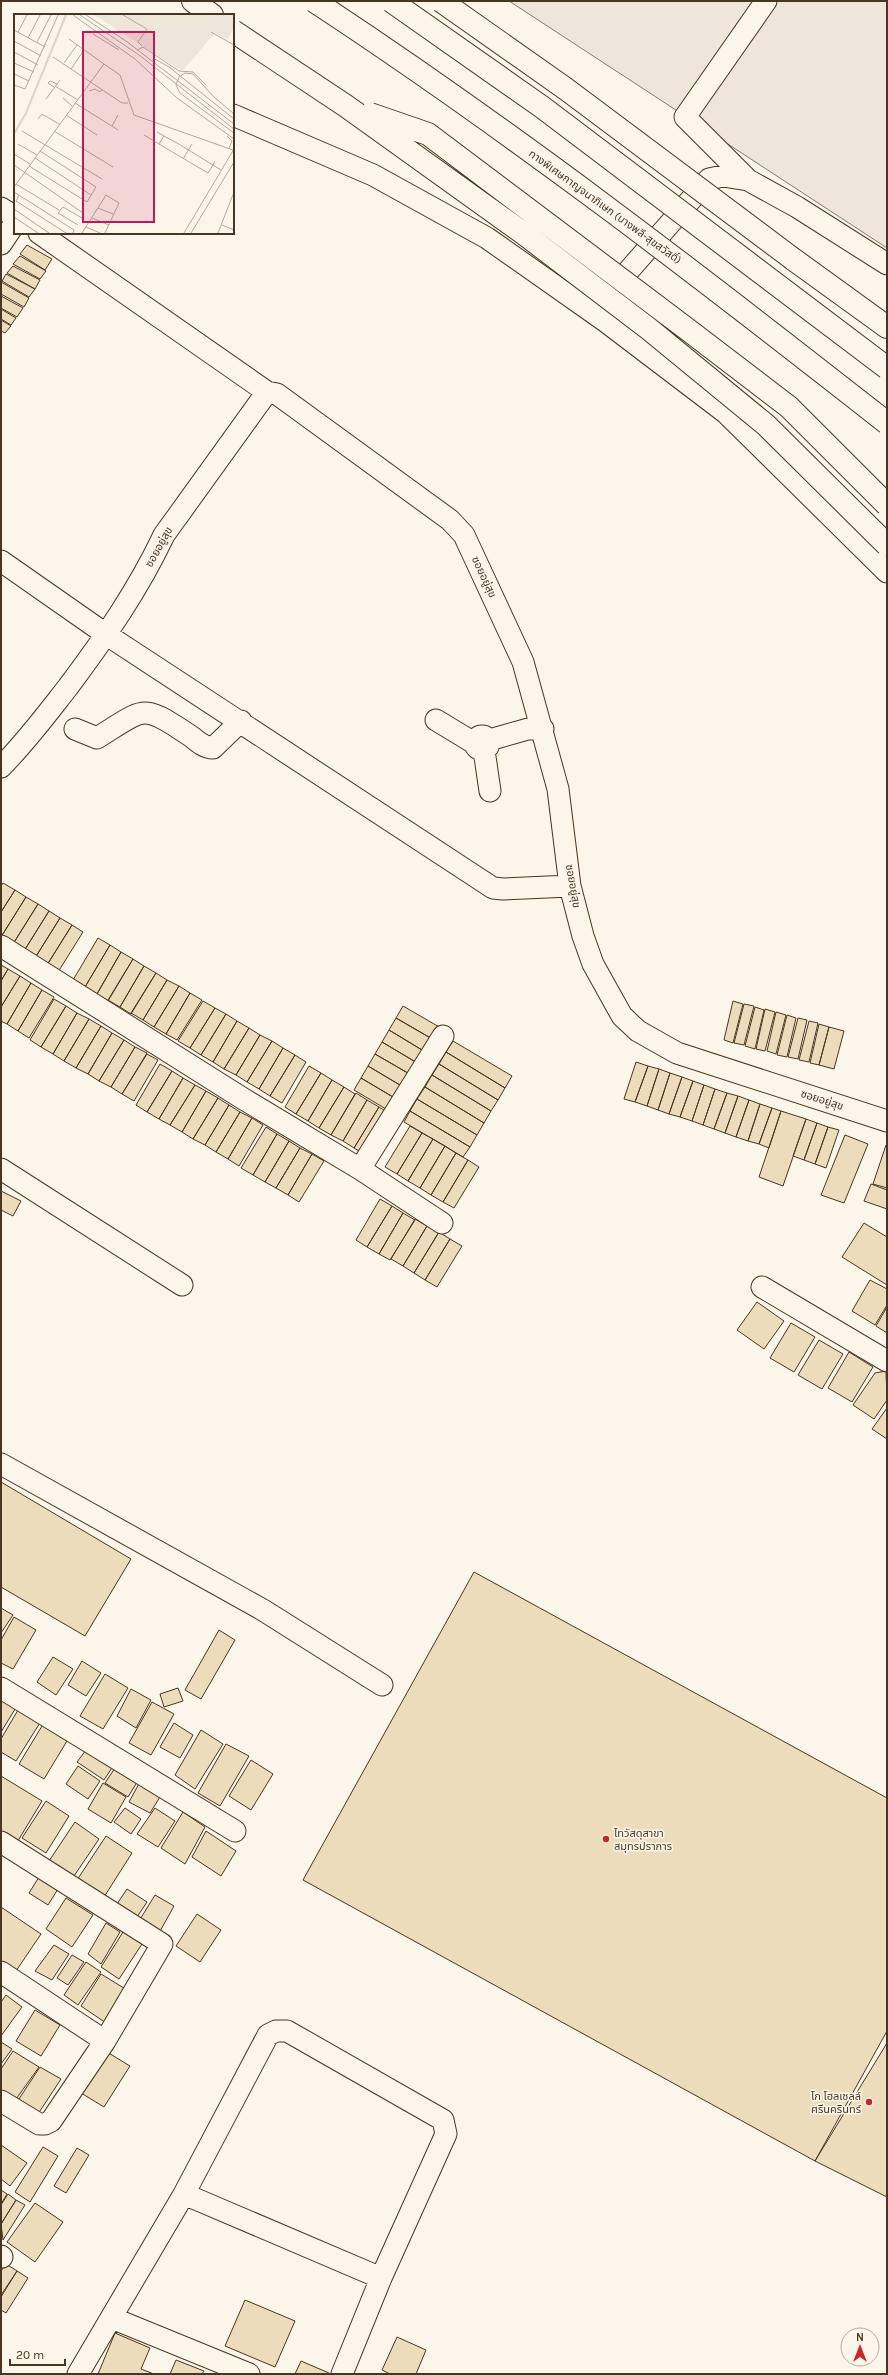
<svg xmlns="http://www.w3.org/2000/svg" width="888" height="2375" font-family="Karla,'Noto Sans Thai',sans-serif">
	<rect width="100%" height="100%" fill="#fbf6e9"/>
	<path fill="#ede6d9" stroke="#887966" d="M509,1H887V248Z"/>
	<path fill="#ecdcbc" stroke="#4a3520" d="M27,245L52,259L45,270L20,254Z
		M20,256L46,271L40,279L13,264Z
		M13,266L40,280L35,289L7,273Z
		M6,274L35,289L29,297L2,281Z
		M1,282L29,298L24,307L1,294Z
		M1,296L23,308L17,317L1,308Z
		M1,309L16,318L11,325L1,319Z
		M1,320L11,326L5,333L1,331Z
		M3,883L15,890L1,912V886Z
		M15,890L26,897L1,937V912Z
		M26,897L38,904L13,944L1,937Z
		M38,904L49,911L24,951L13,944Z
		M49,911L60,918L35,958L24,951Z
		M60,918L72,925L47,965L35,958Z
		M72,925L83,932L58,972L47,965Z
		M98,938L110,945L85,987L73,980Z
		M110,945L121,952L97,994L85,987Z
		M121,952L133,959L108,1001L97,994Z
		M133,959L144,966L120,1007L108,1000Z
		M1,965L8,969L1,981Z
		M144,966L156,973L131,1014L120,1007Z
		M8,969L20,976L1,1007V981Z
		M156,973L167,980L143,1020L131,1013Z
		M20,976L31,983L7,1024L1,1021V1007Z
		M167,980L179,986L154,1027L143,1020Z
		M31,983L42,990L18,1031L7,1024Z
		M179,986L190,993L166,1034L154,1027Z
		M42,990L54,997L29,1038L18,1031Z
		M190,993L202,1000L177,1040L166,1034Z
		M54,999L66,1006L41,1047L30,1040Z
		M203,1001L215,1008L190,1048L178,1041Z
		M733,1001L743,1004L733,1043L724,1040Z
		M744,1004L754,1006L744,1045L734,1043Z
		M66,1006L77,1013L53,1054L41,1047Z
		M403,1006L441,1028L434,1040L396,1018Z
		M755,1007L764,1010L755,1049L745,1046Z
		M215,1008L226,1014L201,1055L190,1048Z
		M765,1009L775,1012L765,1051L756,1049Z
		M776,1012L786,1015L776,1054L767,1051Z
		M77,1013L89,1019L64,1061L53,1054Z
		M226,1014L237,1021L213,1062L201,1055Z
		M787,1015L796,1018L787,1057L777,1055Z
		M396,1018L434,1040L427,1053L389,1030Z
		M798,1018L807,1020L798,1059L788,1057Z
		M89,1019L101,1026L76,1068L64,1061Z
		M237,1021L249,1028L224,1069L213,1062Z
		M809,1021L818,1023L809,1062L799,1060Z
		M819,1024L829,1027L819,1065L810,1063Z
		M101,1026L112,1033L88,1074L76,1068Z
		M829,1027L844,1031L834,1069L819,1065Z
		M249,1028L260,1035L236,1075L224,1069Z
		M389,1030L427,1053L419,1064L382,1042Z
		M112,1033L124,1040L99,1081L88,1074Z
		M260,1035L272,1041L247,1082L236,1075Z
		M124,1040L135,1047L111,1087L99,1081Z
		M272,1041L283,1048L259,1089L247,1082Z
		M453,1041L512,1076L505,1088L446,1052Z
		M382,1042L419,1064L413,1076L375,1054Z
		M135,1047L147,1053L122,1094L111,1087Z
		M283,1048L295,1055L270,1096L259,1089Z
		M446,1052L505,1088L498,1100L439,1064Z
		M147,1054L158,1060L134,1101L122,1094Z
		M375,1054L413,1076L405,1088L368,1066Z
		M295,1055L306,1062L282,1103L270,1096Z
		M636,1062L648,1066L635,1102L624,1099Z
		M160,1064L172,1071L147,1112L136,1105Z
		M439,1064L498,1100L491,1111L432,1075Z
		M309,1066L321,1073L296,1114L285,1107Z
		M368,1066L405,1088L398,1100L361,1078Z
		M648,1066L659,1069L647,1106L635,1102Z
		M659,1069L670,1073L658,1110L647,1106Z
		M172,1071L183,1078L159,1119L147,1112Z
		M321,1073L332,1080L308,1121L296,1114Z
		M670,1073L682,1077L669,1114L658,1110Z
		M432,1075L491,1111L484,1123L425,1087Z
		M682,1077L693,1081L680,1117L669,1114Z
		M183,1078L195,1085L170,1125L159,1119Z
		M361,1078L398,1100L391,1112L354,1090Z
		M332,1080L344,1087L319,1128L308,1121Z
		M693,1081L704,1085L692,1121L680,1117Z
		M195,1085L206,1091L182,1132L170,1125Z
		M704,1085L715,1089L703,1125L692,1121Z
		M344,1087L355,1094L331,1135L319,1128Z
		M425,1087L484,1123L477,1135L417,1099Z
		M715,1089L727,1093L714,1129L703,1125Z
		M206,1091L218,1098L193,1139L182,1132Z
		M356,1093L367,1100L343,1141L331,1135Z
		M727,1093L738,1096L725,1133L714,1129Z
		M738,1096L749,1100L736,1137L725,1133Z
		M218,1098L229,1105L205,1145L193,1139Z
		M417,1099L477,1135L470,1147L410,1111Z
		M367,1100L379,1107L354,1148L343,1141Z
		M749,1100L760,1104L748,1141L736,1137Z
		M760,1104L772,1108L759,1144L748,1141Z
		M229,1105L240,1112L216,1152L205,1145Z
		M379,1107L390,1114L366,1155L354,1148Z
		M772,1108L781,1111L769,1148L759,1144Z
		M410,1111L470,1147L463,1157L404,1122Z
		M781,1111L806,1119L783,1186L759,1177Z
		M240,1112L252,1118L228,1159L216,1152Z
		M252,1118L263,1125L239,1166L228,1159Z
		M806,1119L817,1123L804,1160L793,1156Z
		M817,1123L828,1127L815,1164L804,1160Z
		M410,1126L422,1133L397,1174L385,1167Z
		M266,1127L277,1134L253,1175L241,1168Z
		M828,1127L839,1130L826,1168L815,1164Z
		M422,1133L433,1139L408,1181L397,1174Z
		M277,1134L289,1141L265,1182L253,1175Z
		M845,1135L868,1144L844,1203L821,1195Z
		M433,1139L445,1146L420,1188L408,1181Z
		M289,1141L300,1148L276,1188L265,1182Z
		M886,1145L887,1146V1188L873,1184Z
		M445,1146L456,1153L431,1195L420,1188Z
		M300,1148L312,1154L288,1195L276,1188Z
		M456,1153L468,1160L443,1202L431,1195Z
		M312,1154L324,1161L299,1202L288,1195Z
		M468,1160L479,1167L454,1208L443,1202Z
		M871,1184L887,1190V1209L864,1201Z
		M1,1191L21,1201L13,1216L1,1210Z
		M380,1199L392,1206L367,1247L356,1240Z
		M392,1206L403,1213L379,1254L367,1247Z
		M403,1213L415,1220L390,1260L379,1254Z
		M415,1219L427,1226L403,1266L391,1259Z
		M864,1223L887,1237V1285L842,1257Z
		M427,1226L439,1232L414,1273L403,1266Z
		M439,1232L450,1239L425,1280L414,1273Z
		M450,1239L462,1246L437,1287L425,1280Z
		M870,1280L887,1289V1305L875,1325L852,1311Z
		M757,1302L784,1321L764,1349L737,1330Z
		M887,1307V1333L876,1326Z
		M791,1323L815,1337L794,1372L770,1358Z
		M819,1340L843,1354L822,1389L798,1375Z
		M849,1352L873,1367L852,1402L828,1388Z
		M886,1371L887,1400L874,1419L853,1405L875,1373Z
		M887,1408V1439L872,1429Z
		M1,1482L131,1559L85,1636L1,1587Z
		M474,1572L887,1798V2031L815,2161L303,1880Z
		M1,1608L13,1615L1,1633Z
		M14,1617L36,1630L13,1669L1,1663V1640Z
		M219,1630L235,1640L201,1699L185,1690Z
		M53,1657L73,1669L56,1695L37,1682Z
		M82,1661L101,1673L86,1696L68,1685Z
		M105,1674L128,1688L103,1729L80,1716Z
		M178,1688L183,1701L164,1707L160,1694Z
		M131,1689L151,1700L136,1728L117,1716Z
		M1,1697L17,1706L1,1732Z
		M152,1702L174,1714L151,1755L129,1743Z
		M21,1705L43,1718L16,1761L1,1752V1739Z
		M45,1721L70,1736L44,1779L19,1764Z
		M174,1723L193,1735L180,1758L160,1747Z
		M201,1730L223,1744L195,1789L175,1775Z
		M226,1744L249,1756L220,1806L198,1793Z
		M89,1746L115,1763L104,1780L77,1762Z
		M251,1760L273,1774L251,1810L229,1796Z
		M117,1765L139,1779L128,1797L105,1783Z
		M78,1766L100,1781L88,1799L66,1784Z
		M1,1776L42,1801L16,1844L1,1835Z
		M141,1780L163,1792L150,1813L129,1802Z
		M103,1783L126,1797L111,1823L88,1809Z
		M46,1801L69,1816L46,1853L22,1838Z
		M125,1808L141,1819L131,1834L114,1822Z
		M155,1808L175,1821L158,1847L137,1834Z
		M183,1812L205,1827L185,1864L161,1848Z
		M75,1822L99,1839L74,1876L49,1861Z
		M206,1831L236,1851L221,1876L192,1857Z
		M106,1836L132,1853L104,1897L77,1880Z
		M39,1877L58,1889L48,1905L29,1893Z
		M127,1889L147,1902L135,1920L115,1907Z
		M155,1895L174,1906L159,1933L139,1921Z
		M66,1898L93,1915L72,1947L46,1929Z
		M1,1907L41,1934L16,1971L1,1961Z
		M197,1914L221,1930L200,1962L176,1946Z
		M106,1923L120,1932L101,1964L88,1954Z
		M123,1932L142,1944L119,1979L101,1967Z
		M54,1945L69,1954L52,1980L35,1971Z
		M72,1955L84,1962L68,1985L57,1978Z
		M86,1962L101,1972L78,2005L64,1995Z
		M101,1974L127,1990L106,2023L81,2006Z
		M6,1995L22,2007L1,2036V2002Z
		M35,2010L60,2025L41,2056L16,2041Z
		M1,2042L12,2049L1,2064Z
		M887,2043V2197L815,2161Z
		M13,2051L39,2067L14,2102L1,2094V2069Z
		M107,2052L130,2066L104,2107L81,2093Z
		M40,2067L61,2079L38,2114L17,2102Z
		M1,2145L27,2163L10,2186L1,2179Z
		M43,2147L58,2156L30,2202L15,2192Z
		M77,2148L89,2155L66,2193L54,2186Z
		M1,2190L7,2194L1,2204Z
		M8,2194L16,2200L1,2224V2205Z
		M16,2200L25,2205L3,2240L1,2224Z
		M35,2203L63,2222L35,2262L7,2242Z
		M6,2264L17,2271L1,2295V2271Z
		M17,2271L28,2278L6,2313L1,2310V2297Z
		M245,2300L295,2321L275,2367L225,2346Z
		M115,2333L150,2348L141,2369L154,2374H98Z
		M397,2337L426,2350L416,2374H390L382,2370Z
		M176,2360L204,2371L202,2374H170Z
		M301,2361L329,2373V2374H295Z"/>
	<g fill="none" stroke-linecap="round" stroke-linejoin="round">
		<g stroke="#4a3520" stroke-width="23">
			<path id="minor" d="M233,115L373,175L487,238L605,321L726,413L887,572
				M748,180L685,117L766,1
				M1,208L15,217
				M39,233L267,392
				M1,244L15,223
				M609,293L709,179L723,176L748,180L797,207L887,264
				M1,561L107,635L493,888L503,889L570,886
				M436,720L474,743
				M75,729L97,738C147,707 141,703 192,737C198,742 205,748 213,748L241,721
				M475 743a7 7 0 1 1 14 0a7 7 0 1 1-14 0Z
				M489,740L528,729H543
				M484,750L490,791
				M1,767C26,742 46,715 68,687C104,639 138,590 164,535L267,392L277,394L450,520L464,535L523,662L558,789L570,886L583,936L593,964L622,1016L638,1031L677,1053L887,1121
				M1,946L242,1098L360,1169L442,1223
				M1,1169L182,1285
				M360,1169L443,1036
				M762,1287L887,1361
				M1,1464L263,1610L382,1685
				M1,1688L235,1831
				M1,1842L162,1944L105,2041L51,2121L45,2124H39L1,2101
				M1,1972L105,2041
				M184,2194L381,2278
				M1,2256L2,2257
				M112,2318L249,2374
				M78,2374L184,2194L268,2035L276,2031H287L443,2120L446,2134L381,2278L342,2374"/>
		</g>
		<g stroke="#4a3520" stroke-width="24">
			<path id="highway" d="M193,1L212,15
				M793,259L887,327"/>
		</g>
		<use href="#minor" stroke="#fbf6e9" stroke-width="21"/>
		<use href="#highway" stroke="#fbf6e9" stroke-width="22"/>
		<g stroke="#4a3520" stroke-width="24" stroke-linecap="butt">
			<path id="highway-bridge" d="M314,1C512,131 701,277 887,423
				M391,1L542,107L887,368
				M441,1L566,89L793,259
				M233,31L346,106L523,233L649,329L766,425L887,545
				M370,114L428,134L687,329L789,407L887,505"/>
		</g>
		<use href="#highway-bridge" stroke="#fbf6e9" stroke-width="22"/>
	</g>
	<g fill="#c62828" stroke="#fbf6e9" stroke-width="1.5">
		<circle cx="606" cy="1839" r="4"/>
		<circle cx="869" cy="2102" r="4"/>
	</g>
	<g text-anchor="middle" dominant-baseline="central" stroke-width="3" stroke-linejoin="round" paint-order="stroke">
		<g font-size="11" fill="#4a3520" stroke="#fbf6e9">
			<text transform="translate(605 207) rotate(36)">ทางพิเศษกาญจนาภิเษก (บางพลี-สุขสวัสดิ์)</text>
			<text transform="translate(159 547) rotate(-61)">ซอยอยู่สุข</text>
			<text transform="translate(484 577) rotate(65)">ซอยอยู่สุข</text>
			<text transform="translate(573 886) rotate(80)">ซอยอยู่สุข</text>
			<text transform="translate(822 1100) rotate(18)">ซอยอยู่สุข</text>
		</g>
		<g font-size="11" fill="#4a3520" stroke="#fbf6e9" text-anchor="start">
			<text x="614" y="1833">ไทวัสดุสาขา<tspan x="614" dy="13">สมุทรปราการ</tspan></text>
			<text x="861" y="2096" text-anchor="end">โก โฮลเซลล์<tspan x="861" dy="13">ศรีนครินทร์</tspan></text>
		</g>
	</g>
	<g transform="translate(14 14)">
		<rect width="220" height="220" fill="#fbf6e9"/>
		<path d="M80,1H220V14L213,26L201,19L168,57Z" fill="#ede6d9"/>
		<path fill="none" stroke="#dcd4c6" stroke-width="2" d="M0,120L12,99L52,1"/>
		<path fill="none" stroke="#b4a999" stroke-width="1" d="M59,1L121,45L163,84L220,125M66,1L125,41L220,115M72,1L112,27L220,110M109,1L133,15L124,28L128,32M0,16L31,33M4,18L13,1M197,18L220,31M79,20L105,36M14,24L26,1M55,25L90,50M0,27L27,42M23,28L37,1M123,36L129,33L165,57L179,58L192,71M0,38L24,51M39,43L108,89H114M139,44L155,53L220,105M0,49L20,58M50,49L63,31M57,55L70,36M0,60L15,67M0,71L11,75L44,1M41,72L64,86M40,73L34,69L36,67L43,70M75,77L81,75L86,78L88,76M49,84L58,92M32,85L46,66M61,89L104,116M220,100L200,83L179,60L171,59L165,63L162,71L166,79L220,119M52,101L83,121M24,105L28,100L45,110M98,112L104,101M8,117L88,165M40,117L99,153M143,118L150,122L163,129L199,151L194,159L145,130L150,122M130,121L145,130M213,122L218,127L215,134M4,130L23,141M0,140L16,150M21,144L77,181M169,145L178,130M201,147L199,151L207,156M0,151L69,199M15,152L73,188L82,173L26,137M2,170L45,196M0,173L90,50L106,61L120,101L219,136M0,178L60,216L59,219M5,181L2,187L52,219M84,194L99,200M0,195L35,219M0,203L24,219M78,204L95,211M64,211L44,199L49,193L68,204M208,211L220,216M72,213L86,219M68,219L92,181L105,189L91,219M170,219L220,135M177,219L220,148M204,219L220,178"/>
		<path fill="#c2185b" fill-opacity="0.15" stroke="#c2185b" stroke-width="2" d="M69,18H140V208H69Z"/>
		<rect width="220" height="220" fill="none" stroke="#4a3520" stroke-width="2"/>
	</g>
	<rect width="888" height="2375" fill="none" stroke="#4a3520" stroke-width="4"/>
	<g transform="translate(860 2347)"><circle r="19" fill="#fbf6e9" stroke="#b4a999"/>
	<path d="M0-3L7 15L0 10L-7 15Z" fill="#c62828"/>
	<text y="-6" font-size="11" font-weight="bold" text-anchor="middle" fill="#4a3520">N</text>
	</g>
	<path d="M10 2359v6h55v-6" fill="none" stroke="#4a3520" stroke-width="2"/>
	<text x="16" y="2359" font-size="12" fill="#4a3520" stroke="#fbf6e9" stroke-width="3" paint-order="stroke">20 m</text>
</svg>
